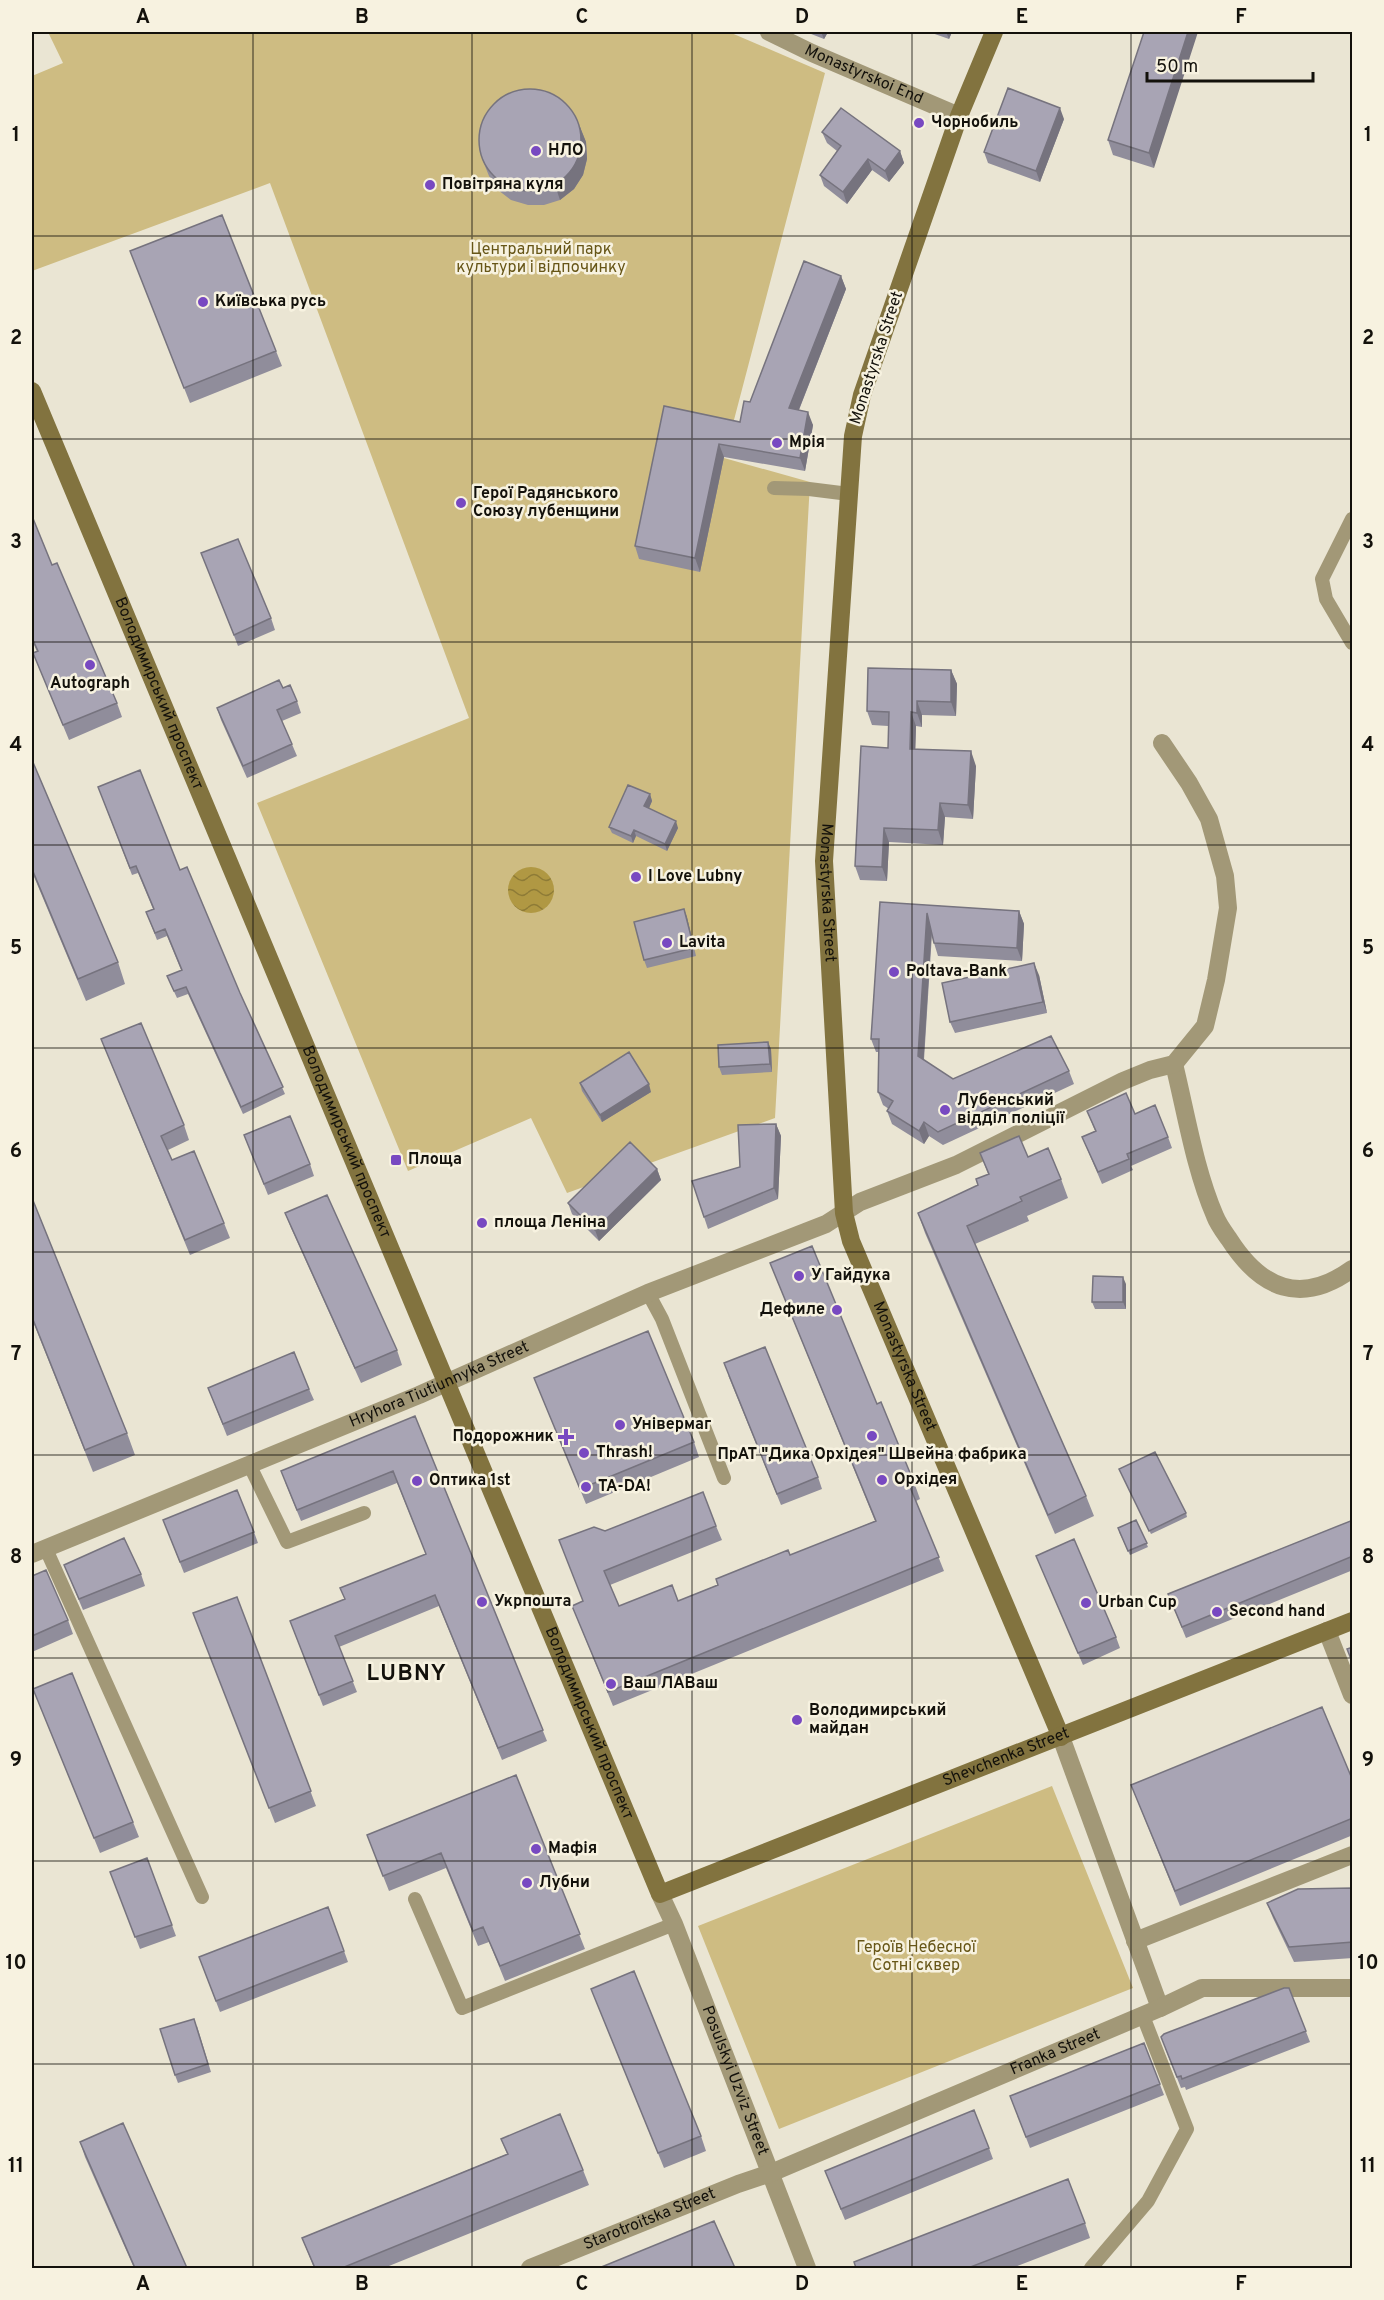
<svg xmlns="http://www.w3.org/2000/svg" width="1384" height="2300" font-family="Overpass,sans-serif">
	<defs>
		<pattern id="water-waves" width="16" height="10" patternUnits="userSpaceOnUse" patternTransform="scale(1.5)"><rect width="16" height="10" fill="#b09843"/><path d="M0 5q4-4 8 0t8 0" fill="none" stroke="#8e7b36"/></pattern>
	</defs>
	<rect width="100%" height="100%" fill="#eae5d3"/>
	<path fill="#cebc82" d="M48,32H729L825,73L724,458L810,482L775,1118L567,1193L531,1118L408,1171L257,803L469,718L270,183L32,271V76L63,63Z
		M1052,1786L1133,1988L779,2129L698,1926Z"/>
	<path fill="url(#water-waves)" d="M508 890a23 23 0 1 1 46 0a23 23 0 1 1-46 0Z"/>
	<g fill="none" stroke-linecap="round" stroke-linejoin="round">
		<path stroke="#a29877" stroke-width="14" d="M774,488L809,489L849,494
			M1352,519L1322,579L1326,599L1352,643
			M648,1293L662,1319L724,1478
			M249,1464L287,1542L364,1513
			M46,1549L202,1897
			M415,1899L462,2008L674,1924
			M1091,2268L1148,2201L1187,2129L1143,2016"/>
		<g stroke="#a29877" stroke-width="18">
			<path id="s1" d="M769,32L812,53L959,116"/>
			<path d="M1174,1064C1186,1113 1195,1170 1215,1216C1218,1224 1224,1232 1229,1239C1261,1289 1301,1306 1352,1269"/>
			<path id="s2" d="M32,1554L419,1395L648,1293L826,1224L860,1202L956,1165L1123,1081L1150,1070L1174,1064L1205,1026L1216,980L1228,908L1225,876L1209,819L1189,783L1162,743"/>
			<path d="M1327,1631L1352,1695"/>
			<path d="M1061,1737L1160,2008"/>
			<path id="s3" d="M660,1894L674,1924L807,2268"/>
			<path d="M1135,1941L1352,1855"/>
			<path id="s4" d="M530,2268L738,2184L771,2173L1160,2008L1202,1988H1352"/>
		</g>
		<g stroke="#82733f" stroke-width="18">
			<path id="s5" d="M994,32L959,116L862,395L853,436L824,861L844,1213L851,1241L1061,1737"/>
			<path id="s6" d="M32,391L660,1894L1352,1621"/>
		</g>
	</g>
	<path fill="#908d9b" d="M806,32H828L824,39Z
		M929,32H952L949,39Z
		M1144,32L1154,168L1113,155L1108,140Z
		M1064,119L1040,182L988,163L984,152Z
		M580,127L586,142L587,159L583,175L574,189L560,200L544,205H528L511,200L498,190L489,176L483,161Z
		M822,132L900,151L904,163L889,182L872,170L847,204L824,186L820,175L837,151L827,143Z
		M130,251L276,351L282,366L190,403Z
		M841,276L846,289L799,410L813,425L805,471L724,457L700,572L639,559L635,546L664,406L740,422L750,402Z
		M32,516L52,565L117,703L122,717L69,740L33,653L37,652L32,640Z
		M206,564L271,618L275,630L238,646Z
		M951,670L957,684L956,716L922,715V727L916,726L915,749L976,766L973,819L945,817L943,845L889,842L887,881L860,880L855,866L888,748V726L872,725L867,711Z
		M283,688L297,701L301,713L282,721L297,756L247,778L221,720L217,708Z
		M32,760L118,962L125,984L86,1001L32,872Z
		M98,787L180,870L240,993L285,1094L243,1114L188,994L177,998L170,983L181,970L167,936L157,940L146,912L153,909L138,873L132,875Z
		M650,794L652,801L649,808L678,828L667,851L636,836L633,843L612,833L609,827Z
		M880,902L1019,911L1024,924L1022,961L938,956L934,943L932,934L924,1060L953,1079L1069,1071L1074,1084L943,1145L929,1136L924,1144L892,1124L887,1111L889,1109L883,1105L878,1092L879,1052H876L871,1039Z
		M684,909L696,956L647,968L644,960Z
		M1039,975L1047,1013L955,1033L950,1022Z
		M101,1039L184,1125L189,1140L168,1150L172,1160L224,1223L230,1238L190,1255Z
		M771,1049L772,1072L722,1075L719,1067Z
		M580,1083L651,1092L602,1122L582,1091Z
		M1087,1111L1135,1114L1168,1137L1172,1148L1131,1166L1133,1170L1102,1184L1082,1137L1095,1131Z
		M776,1124L781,1136L778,1199L708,1229L704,1217L740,1167Z
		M244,1135L310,1164L314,1176L268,1195Z
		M980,1153L1028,1157L1061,1179L1068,1198L1027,1216L1029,1221L975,1244L1086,1496L1094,1516L1055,1534L925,1233L918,1213L978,1185L988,1174Z
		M657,1169L661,1180L599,1241L572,1214L568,1203Z
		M32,1198L127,1433L135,1455L93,1472L32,1319Z
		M285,1213L397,1350L402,1365L361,1383L291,1228Z
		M770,1263L877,1404L915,1485L920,1499L916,1501L944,1571L613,1706L572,1606L582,1602L605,1531L716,1526L722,1540L610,1585L619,1606L678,1601L875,1521Z
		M1126,1284V1309H1095L1092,1302Z
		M728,1375L818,1477L822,1489L781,1505Z
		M534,1378L694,1442L699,1457L586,1504Z
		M208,1388L309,1389L314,1400L227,1436Z
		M415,1416L547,1741L502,1760L439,1606L339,1647L357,1692L323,1706L290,1621L344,1600L426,1554L397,1483L301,1521L285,1482Z
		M1119,1469L1186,1513L1187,1517L1151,1534Z
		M163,1520L254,1532L258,1543L184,1573Z
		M1136,1520L1148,1547L1130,1555L1119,1532Z
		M1353,1520V1570L1186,1638L1168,1594Z
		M1036,1556L1116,1637L1120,1648L1083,1665Z
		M64,1565L141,1574L145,1586L83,1610Z
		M32,1576L68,1620L73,1634L32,1652Z
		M237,1597L316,1806L275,1823L199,1628Z
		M33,1689L133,1822L139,1837L100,1853Z
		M516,1775L585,1949L505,1981L489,1942L478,1946L446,1868L389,1891L367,1835Z
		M1353,1781V1835L1180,1906L1131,1785Z
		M147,1858L176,1936L140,1949L110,1872Z
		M1353,1888V1958L1294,1962L1273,1918L1267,1903Z
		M328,1907L348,1962L220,2012L199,1957Z
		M1289,1988L1310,2042L1186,2090L1185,2087L1181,2088L1165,2048Z
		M591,1989L701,2136L706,2151L664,2168Z
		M197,2026L211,2072L178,2083L175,2075Z
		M1144,2043L1164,2095L1030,2148L1010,2096Z
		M501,2139L583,2170L589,2185L384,2268H314L302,2238L507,2154Z
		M80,2142L187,2268H134L85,2157Z
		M989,2148L993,2159L845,2220L825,2171Z
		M1085,2223L1090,2238L1012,2268H856Z"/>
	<path fill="#76737e" d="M821,32H828L824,39Z
		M946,32H952L949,39Z
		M1188,32H1198L1154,168L1149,153Z
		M1060,108L1064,119L1040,182L1036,171Z
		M580,127L586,142L587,159L583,175L574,189L560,200L555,185Z
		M900,151L904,163L889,182L885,171Z
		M868,159L872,170L847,204L843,192Z
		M841,276L846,289L794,422L789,408Z
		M808,412L813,425L805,471L800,458Z
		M719,444L724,457L700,572L695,558Z
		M951,670L957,684L956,716L951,702Z
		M917,701L922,715V727L917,713Z
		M911,712L916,726L915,763L910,749Z
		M971,751L976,766L973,819L968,805Z
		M650,794L652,801L647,813L644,806Z
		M940,803L945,817L943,845L938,830Z
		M676,821L678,828L667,851L665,844Z
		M884,828L889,842L887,881L882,867Z
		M634,830L636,836L633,843L631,836Z
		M684,909L687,917L696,956L694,948Z
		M1019,911L1024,924L1022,961L1017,948Z
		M927,913L932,926L923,1069L918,1056Z
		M1034,963L1039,975L1047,1013L1043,1002Z
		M768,1042L771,1049L772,1072L770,1064Z
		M649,1084L651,1092L602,1122L600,1115Z
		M924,1122L929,1136L924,1144L919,1131Z
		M776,1124L781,1136L778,1199L774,1188Z
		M657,1169L661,1180L599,1241L595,1230Z
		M1123,1277L1126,1284V1309L1123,1302Z"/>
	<path fill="#a8a4b4" stroke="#76737e" stroke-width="1.5" d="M1144,32H1188L1149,153L1108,140Z
		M1008,88L1060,108L1036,171L984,152Z
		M479 140a51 51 0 1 1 102 0a51 51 0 1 1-102 0Z
		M841,108L900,151L885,171L868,159L843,192L820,175L841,146L822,132Z
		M222,215L276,351L184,388L130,251Z
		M804,261L841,276L789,408L808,412L800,458L719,444L695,558L635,546L664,406L740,422L744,401L750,402Z
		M32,516L52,565L57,563L117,703L63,725L33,653L38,651L32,638Z
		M238,539L271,618L234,635L201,553Z
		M868,668L951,670V702L917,701V713L911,712L910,749L971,751L968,805L940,803L938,830L884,828L882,867L855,866L861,746L888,748L889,712L867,711Z
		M279,680L283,688L290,685L297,701L277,710L292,744L243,766L217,708Z
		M32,760L118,962L78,979L32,869Z
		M140,770L180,870L187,867L240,993L283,1087L241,1107L186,987L174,991L167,976L182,970L165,929L155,933L146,912L154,909L136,866L130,868L98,787Z
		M628,785L650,794L644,806L676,821L665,844L634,830L631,836L609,827Z
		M880,902L1019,911L1017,948L934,943L927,913L918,1056L953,1079L1051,1036L1069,1071L938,1132L924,1122L919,1131L887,1111L893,1101L878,1092L879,1039H871Z
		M684,909L694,948L644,960L634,922Z
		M1034,963L1043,1002L950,1022L942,983Z
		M141,1023L184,1125L161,1136L172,1160L194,1151L224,1223L185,1240L101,1039Z
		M768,1042L770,1064L719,1067L718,1045Z
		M629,1052L649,1084L600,1115L580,1083Z
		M1126,1093L1135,1114L1155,1105L1168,1137L1127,1154L1129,1159L1098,1172L1082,1137L1096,1131L1087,1111Z
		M290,1116L310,1164L264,1184L244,1135Z
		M776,1124L774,1188L704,1217L692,1181L740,1167L738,1125Z
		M1019,1136L1028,1157L1048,1148L1061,1179L1020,1197L1022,1201L967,1226L1086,1496L1048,1515L918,1213L978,1185L976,1179L989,1174L980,1153Z
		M630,1142L657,1169L595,1230L568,1203Z
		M327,1195L397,1350L355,1368L285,1213Z
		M32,1198L127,1433L85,1450L32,1317Z
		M812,1246L877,1404L881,1402L915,1485L910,1487L939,1557L608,1692L572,1606L583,1601L559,1540L594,1527L605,1531L703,1492L716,1526L604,1571L619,1606L672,1585L678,1601L718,1585L716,1579L788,1550L790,1555L876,1521L770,1263Z
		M1093,1276L1123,1277V1302H1092Z
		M648,1331L694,1442L580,1489L534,1378Z
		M765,1347L818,1477L777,1494L724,1363Z
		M294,1352L309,1389L223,1424L208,1388Z
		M415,1416L543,1730L498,1748L435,1595L335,1636L353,1681L319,1695L290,1621L345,1599L340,1588L426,1554L393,1471L297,1510L281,1471Z
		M1155,1452L1186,1513L1149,1531L1119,1469Z
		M237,1490L254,1532L180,1562L163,1520Z
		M1136,1520L1147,1543L1128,1551L1118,1528Z
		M1353,1520V1556L1182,1627L1168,1594Z
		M124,1538L141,1574L79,1599L64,1565Z
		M1074,1539L1116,1637L1078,1653L1036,1556Z
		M46,1570L68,1620L32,1636V1576Z
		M237,1597L311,1791L269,1808L193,1613Z
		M1353,1647V1664L1347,1649Z
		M72,1673L133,1822L94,1838L33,1689Z
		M1322,1707L1353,1781V1818L1175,1891L1131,1785Z
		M516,1775L580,1934L500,1966L483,1927L473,1931L441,1853L383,1876L367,1835Z
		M147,1858L172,1925L135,1937L110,1872Z
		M1353,1888V1942L1289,1947L1267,1903L1298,1889Z
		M328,1907L344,1951L216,2001L199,1957Z
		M634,1971L701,2136L658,2153L591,1989Z
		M1284,1988H1289L1306,2031L1182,2079L1181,2076L1177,2077L1161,2037L1164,2034Z
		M194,2019L208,2064L175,2075L160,2029Z
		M1144,2043L1160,2084L1026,2137L1010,2096Z
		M974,2110L989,2148L841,2209L825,2171Z
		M560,2114L583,2170L342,2268H315L302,2238L508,2154L501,2139Z
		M123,2123L187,2268H135L80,2142Z
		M1068,2179L1085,2223L968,2268H856L854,2262Z
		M714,2221L735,2268H599Z"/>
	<path fill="none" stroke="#13110b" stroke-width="1.5" stroke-opacity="0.55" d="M253,32V2268M472,32V2268M692,32V2268M912,32V2268M1131,32V2268M32,236H1352M32,439H1352M32,642H1352M32,845H1352M32,1048H1352M32,1252H1352M32,1455H1352M32,1658H1352M32,1861H1352M32,2064H1352"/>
	<g fill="#7849c1" stroke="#f7f2e0" stroke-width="2">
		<circle cx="919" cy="123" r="6"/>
		<circle cx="536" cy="151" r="6"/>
		<circle cx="430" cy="185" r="6"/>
		<circle cx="203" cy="302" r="6"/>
		<circle cx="777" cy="443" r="6"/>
		<circle cx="461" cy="503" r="6"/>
		<circle cx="90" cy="665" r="6"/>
		<circle cx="636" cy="877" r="6"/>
		<circle cx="667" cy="943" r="6"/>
		<circle cx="894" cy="972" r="6"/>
		<circle cx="945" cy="1110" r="6"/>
		<rect x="390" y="1154" width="12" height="12" rx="3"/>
		<circle cx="482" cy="1223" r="6"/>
		<circle cx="799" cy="1276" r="6"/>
		<circle cx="837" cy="1310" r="6"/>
		<circle cx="620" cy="1425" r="6"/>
		<circle cx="872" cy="1436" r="6"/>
		<path d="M563 1428h6v6h6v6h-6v6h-6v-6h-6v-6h6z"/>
		<circle cx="584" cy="1453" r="6"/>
		<circle cx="882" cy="1480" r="6"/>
		<circle cx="417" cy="1481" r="6"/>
		<circle cx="586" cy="1487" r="6"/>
		<circle cx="482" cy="1602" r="6"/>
		<circle cx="1086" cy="1603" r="6"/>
		<circle cx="1217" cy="1612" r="6"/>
		<circle cx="611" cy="1684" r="6"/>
		<circle cx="797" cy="1720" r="6"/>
		<circle cx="536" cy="1849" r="6"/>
		<circle cx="527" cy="1883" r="6"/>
	</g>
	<g text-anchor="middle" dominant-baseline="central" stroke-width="5" stroke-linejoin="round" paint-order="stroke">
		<g font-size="16" fill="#13110b" stroke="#f7f2e0">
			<text stroke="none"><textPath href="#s1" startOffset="104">Monastyrskoi End</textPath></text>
			<text transform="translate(877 358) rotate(-72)">Monastyrska Street</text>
			<text stroke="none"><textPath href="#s6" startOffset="328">Володимирський проспект</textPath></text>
			<text stroke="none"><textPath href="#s5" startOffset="886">Monastyrska Street</textPath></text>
			<text stroke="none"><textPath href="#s6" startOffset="814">Володимирський проспект</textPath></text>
			<text stroke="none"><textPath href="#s5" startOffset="1372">Monastyrska Street</textPath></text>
			<text stroke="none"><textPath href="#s2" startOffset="441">Hryhora Tiutiunnyka Street</textPath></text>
			<text stroke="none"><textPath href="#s6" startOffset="1444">Володимирський проспект</textPath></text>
			<text stroke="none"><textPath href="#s6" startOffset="2001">Shevchenka Street</textPath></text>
			<text stroke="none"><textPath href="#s4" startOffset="568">Franka Street</textPath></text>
			<text stroke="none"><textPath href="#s3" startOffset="201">Posulskyi Uzviz Street</textPath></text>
			<text stroke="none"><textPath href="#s4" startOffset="129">Starotroitska Street</textPath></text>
		</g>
		<g font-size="16" font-weight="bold" fill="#13110b" stroke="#f7f2e0" text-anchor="start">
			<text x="931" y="123">Чорнобиль</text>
			<text x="548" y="151">НЛО</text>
			<text x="442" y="185">Повітряна куля</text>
			<text x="215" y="302">Київська русь</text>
			<text x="789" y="443">Мрія</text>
			<text x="473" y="494">Герої Радянського<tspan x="473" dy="18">Союзу лубенщини</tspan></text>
			<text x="90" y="684" text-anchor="middle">Autograph</text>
			<text x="648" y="877">I Love Lubny</text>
			<text x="679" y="943">Lavita</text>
			<text x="906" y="972">Poltava-Bank</text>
			<text x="957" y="1101">Лубенський<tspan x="957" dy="18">відділ поліції</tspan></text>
			<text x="408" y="1160">Площа</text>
			<text x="494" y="1223">площа Леніна</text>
			<text x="811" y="1276">У Гайдука</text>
			<text x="825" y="1310" text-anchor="end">Дефиле</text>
			<text x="632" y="1425">Універмаг</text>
			<text x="554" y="1437" text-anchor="end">Подорожник</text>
			<text x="596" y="1453">Thrash!</text>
			<text x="872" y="1455" text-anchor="middle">ПрАТ "Дика Орхідея" Швейна фабрика</text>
			<text x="894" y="1480">Орхідея</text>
			<text x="429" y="1481">Оптика 1st</text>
			<text x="598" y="1487">TA-DA!</text>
			<text x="494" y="1602">Укрпошта</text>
			<text x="1098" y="1603">Urban Cup</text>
			<text x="1229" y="1612">Second hand</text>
			<text x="623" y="1684">Ваш ЛАВаш</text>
			<text x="809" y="1711">Володимирський<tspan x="809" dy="18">майдан</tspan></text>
			<text x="548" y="1849">Мафія</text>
			<text x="539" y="1883">Лубни</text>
		</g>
		<g font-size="16" fill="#675617" stroke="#f7f2e0">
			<text x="541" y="250">Центральний парк<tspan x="541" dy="18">культури і відпочинку</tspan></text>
			<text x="916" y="1948">Героїв Небесної<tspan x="916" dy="18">Сотні сквер</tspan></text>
		</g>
		<g font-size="22" font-weight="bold" letter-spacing="1.5" fill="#13110b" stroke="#f7f2e0">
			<text x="407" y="1674">LUBNY</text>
		</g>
	</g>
	<rect width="1384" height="2300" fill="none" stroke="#f7f2e0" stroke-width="66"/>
	<path d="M1147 72v9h166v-9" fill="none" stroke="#13110b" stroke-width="3"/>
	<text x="1156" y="72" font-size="18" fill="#13110b" stroke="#f7f2e0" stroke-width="4.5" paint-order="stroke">50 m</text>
	<rect x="33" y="33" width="1318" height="2234" fill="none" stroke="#13110b" stroke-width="2"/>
	<g font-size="20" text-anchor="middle" font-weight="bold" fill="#13110b">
		<text x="143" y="23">A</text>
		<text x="362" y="23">B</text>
		<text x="582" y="23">C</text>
		<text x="802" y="23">D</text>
		<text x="1022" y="23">E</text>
		<text x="1241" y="23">F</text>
		<text x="16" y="141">1</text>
		<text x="1368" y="141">1</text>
		<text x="16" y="344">2</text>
		<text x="1368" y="344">2</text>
		<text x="16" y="548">3</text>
		<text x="1368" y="548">3</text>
		<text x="16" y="751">4</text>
		<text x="1368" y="751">4</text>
		<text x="16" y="954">5</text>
		<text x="1368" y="954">5</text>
		<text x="16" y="1157">6</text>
		<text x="1368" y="1157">6</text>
		<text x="16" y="1360">7</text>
		<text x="1368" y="1360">7</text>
		<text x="16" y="1563">8</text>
		<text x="1368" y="1563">8</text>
		<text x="16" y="1766">9</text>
		<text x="1368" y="1766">9</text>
		<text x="16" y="1969">10</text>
		<text x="1368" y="1969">10</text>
		<text x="16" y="2172">11</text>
		<text x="1368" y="2172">11</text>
		<text x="143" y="2290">A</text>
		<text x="362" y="2290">B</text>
		<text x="582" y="2290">C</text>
		<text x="802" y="2290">D</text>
		<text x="1022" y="2290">E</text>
		<text x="1241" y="2290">F</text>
	</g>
</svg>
